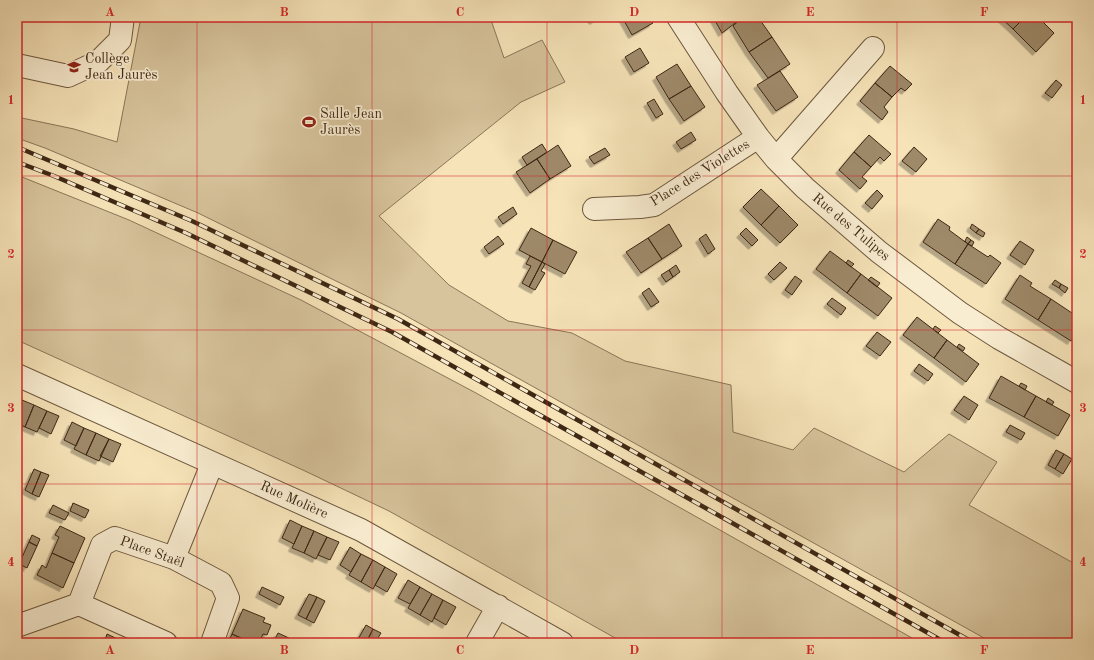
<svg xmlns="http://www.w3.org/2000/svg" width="1094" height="660" font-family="'Old Standard TT',serif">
	<defs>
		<filter id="shadow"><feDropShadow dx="-3.5" dy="3.5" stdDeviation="0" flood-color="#0004"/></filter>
	</defs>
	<rect width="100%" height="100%" fill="#f6e3b8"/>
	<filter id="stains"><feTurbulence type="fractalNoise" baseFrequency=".005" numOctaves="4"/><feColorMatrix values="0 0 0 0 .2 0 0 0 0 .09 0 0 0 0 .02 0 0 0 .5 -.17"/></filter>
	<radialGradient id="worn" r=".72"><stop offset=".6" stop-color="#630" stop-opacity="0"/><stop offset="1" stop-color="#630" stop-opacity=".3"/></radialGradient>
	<path fill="#d7c39c" stroke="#8a7658" d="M141,17H490L504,58L542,40L565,82L521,102L379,216L449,285L508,321L572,333L625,361L731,385L733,432L793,450L814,428L904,472L949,434L997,462L969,505L1077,565V643H993L401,313L198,213L45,148L17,138V117L74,129L117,142Z
		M17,175L129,220L301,300L476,393L921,643H624L389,511L305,471L17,340Z"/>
	<path fill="#9e8969" stroke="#3e2814" filter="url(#shadow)" d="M590,17H599L593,21Z
		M622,17H649L653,23L632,35Z
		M713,17H743L722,33Z
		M743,17H758L772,37L749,52L733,26Z
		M1000,17H1025L1013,29Z
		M1025,17H1038L1054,33L1036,52L1013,29Z
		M772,37L790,64L768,78L749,52Z
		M640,48L649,63L634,72L625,57Z
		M677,64L691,86L669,99L656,77Z
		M890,66L912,84L905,91L901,88L892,97L875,83Z
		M780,71L798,97L776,111L757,85Z
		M1056,80L1062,85L1052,98L1045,93Z
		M875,83L892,97L884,107L888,112L882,120L860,101Z
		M691,86L705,107L684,121L669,99Z
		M654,99L663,114L656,118L647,103Z
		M691,132L696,140L681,149L676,142Z
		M869,135L891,154L884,161L880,157L871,167L854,152Z
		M542,144L547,152L527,165L522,157Z
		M558,145L571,166L550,179L537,159Z
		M914,147L927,159L916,172L902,161Z
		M605,148L610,155L594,164L589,157Z
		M854,152L871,167L862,177L867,181L860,189L839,170Z
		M537,159L550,179L530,193L516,172Z
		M761,189L779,206L761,225L743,207Z
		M877,190L883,196L872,209L865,203Z
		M779,206L798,225L780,243L761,225Z
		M513,207L517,214L503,224L498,217Z
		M938,219L950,227L949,230L968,244L955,264L923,242Z
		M669,224L682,246L662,259L648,238Z
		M972,224L979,229L976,233L970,228Z
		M531,228L553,240L542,262L519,250Z
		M746,228L758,240L752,246L740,234Z
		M979,229L985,233L983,237L976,233Z
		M706,234L715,249L708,254L699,239Z
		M498,236L504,244L489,254L484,247Z
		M967,237L971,240L968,244L965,241Z
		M648,238L662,259L641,273L626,252Z
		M553,240L577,252L565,274L542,262Z
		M971,240L974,242L972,246L968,244Z
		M1020,241L1034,250L1025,265L1010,255Z
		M968,244L988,257L990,255L1001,263L986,284L955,264Z
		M830,251L861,274L847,293L816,269Z
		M530,256L542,262L529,287L522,283L531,266L526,264Z
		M848,260L854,264L851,267L846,263Z
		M542,262L545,264L541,271L545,273L535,290L529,287Z
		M780,262L787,268L774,280L768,274Z
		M676,265L680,272L673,277L669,270Z
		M669,270L673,277L666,282L661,275Z
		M861,274L892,298L878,316L847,293Z
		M1020,275L1032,283L1030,286L1051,299L1038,320L1005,299Z
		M795,276L802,281L792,295L785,290Z
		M871,277L880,283L877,287L868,280Z
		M1055,280L1061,284L1059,288L1052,284Z
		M1061,284L1068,288L1065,293L1059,288Z
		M649,288L659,302L651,307L642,293Z
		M832,298L846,308L841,315L827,304Z
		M1051,299L1072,313L1074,310L1077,312V331L1071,341L1038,320Z
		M917,317L947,340L934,358L903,335Z
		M935,326L941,330L938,333L933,329Z
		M877,332L891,342L880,356L866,346Z
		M947,340L979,364L966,382L934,358Z
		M959,344L965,348L963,351L957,347Z
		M919,364L933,374L928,381L914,371Z
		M1001,376L1036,396L1024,417L989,398Z
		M1021,383L1027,386L1025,390L1019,386Z
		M964,396L978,405L969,420L954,410Z
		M1036,396L1070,415L1058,436L1024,417Z
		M17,397L22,400L17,411Z
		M1048,398L1054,402L1052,405L1046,402Z
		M22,400L34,405L25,427L17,423V411Z
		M34,405L47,411L37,432L25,427Z
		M47,411L59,416L51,434L39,428Z
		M72,422L84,428L76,446L64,440Z
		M1010,425L1025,433L1021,440L1006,432Z
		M84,428L96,433L86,455L74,449Z
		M96,433L109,439L99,461L86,455Z
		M109,439L121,444L113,462L100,456Z
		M1056,450L1064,454L1055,469L1048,465Z
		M1064,454L1072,459L1063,474L1055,469Z
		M34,469L41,472L32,494L25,490Z
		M41,472L49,475L39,497L32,494Z
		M73,503L89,510L85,518L70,511Z
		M53,505L69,513L65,520L49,513Z
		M290,520L302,526L294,544L282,538Z
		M60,526L85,538L74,563L52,553L59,537L55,535Z
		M302,526L314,531L304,553L292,548Z
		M314,531L327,537L316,559L304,553Z
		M32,535L40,539L37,546L29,542Z
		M327,537L339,542L330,560L318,555Z
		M29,542L37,546L27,568L19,564Z
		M350,547L361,554L351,572L340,565Z
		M52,553L74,563L63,588L37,575L42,565L46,568Z
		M361,554L373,560L361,582L349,575Z
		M373,560L385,567L373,589L361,582Z
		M385,567L397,574L387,592L375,585Z
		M408,580L420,587L410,604L398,598Z
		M262,587L284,597L280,605L259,594Z
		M420,587L432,594L420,615L408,608Z
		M309,594L317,597L306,619L298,615Z
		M432,594L443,600L432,622L420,615Z
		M317,597L325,601L314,623L306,619Z
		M443,600L456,607L446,625L434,618Z
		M243,609L265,618L263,622L271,625L267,635L263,634L259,643H252L232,634Z
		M366,625L373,629L366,643H356Z
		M373,629L381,633L375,643H366Z
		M278,633L289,638L287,643H273Z
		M107,634L126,643H104Z
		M232,634L252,643H228Z"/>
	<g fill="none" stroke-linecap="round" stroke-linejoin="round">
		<g stroke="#6c573d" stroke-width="24">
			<path id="minor" d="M678,17L727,93L758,137L776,159L805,188L879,252L960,313L999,338L1077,382
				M17,65L68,76L98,62L120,40L123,17
				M776,159L873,48
				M594,209L640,207L654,205L758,137
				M17,375L361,530L562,643
				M174,558L212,464
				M79,604L102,545L115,538L174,558L221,583L228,598L212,643
				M79,604L166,643
				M17,626L79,604
				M477,643L498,606"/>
		</g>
		<use href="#minor" stroke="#f9edd1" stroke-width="22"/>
		<g stroke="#3e2814" stroke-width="4.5">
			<path id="rail" d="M17,147L192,221L398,319L974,643
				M17,162L54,176L186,233L392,332L946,643"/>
		</g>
		<use href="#rail" stroke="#f9edd1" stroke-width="3" stroke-dasharray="9" stroke-linecap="butt"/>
	</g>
	<path fill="none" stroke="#d62828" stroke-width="1" stroke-opacity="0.55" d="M197,17V643M372,17V643M547,17V643M722,17V643M897,17V643M17,176H1077M17,330H1077M17,484H1077"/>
	<defs>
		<g id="school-bare" transform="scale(1.08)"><path d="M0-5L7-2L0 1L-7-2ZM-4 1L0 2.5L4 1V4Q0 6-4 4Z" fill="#8f2418" stroke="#f9edd1" stroke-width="2.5" paint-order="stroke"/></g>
		<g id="stadium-bare" transform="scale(1.08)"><path d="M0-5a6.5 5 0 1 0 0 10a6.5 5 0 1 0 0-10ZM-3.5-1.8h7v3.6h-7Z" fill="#8f2418" stroke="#f9edd1" stroke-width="2.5" paint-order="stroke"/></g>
	</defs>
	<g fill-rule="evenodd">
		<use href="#school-bare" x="74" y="67"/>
		<use href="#stadium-bare" x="309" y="122"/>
	</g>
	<g text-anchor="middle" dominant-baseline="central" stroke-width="3.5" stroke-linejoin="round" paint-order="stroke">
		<g font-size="14" fill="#3e2814" stroke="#f9edd1" text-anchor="start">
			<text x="85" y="59">Collège<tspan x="85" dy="16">Jean Jaurès</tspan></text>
			<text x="320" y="114">Salle Jean<tspan x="320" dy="16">Jaurès</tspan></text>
		</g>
		<g font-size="14" fill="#3e2814" stroke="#f9edd1">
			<text transform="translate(700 173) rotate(-32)">Place des Violettes</text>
			<text transform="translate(851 227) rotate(40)">Rue des Tulipes</text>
			<text transform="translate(294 500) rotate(24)">Rue Molière</text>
			<text transform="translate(152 552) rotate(20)">Place Staël</text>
		</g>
	</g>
	<rect width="1094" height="660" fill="none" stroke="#f6e3b8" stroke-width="44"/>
	<rect x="22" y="22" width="1050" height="616" fill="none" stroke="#d62828" stroke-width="1.5"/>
	<g font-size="13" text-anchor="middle" font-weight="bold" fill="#d62828">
		<text x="110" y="16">A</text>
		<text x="284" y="16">B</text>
		<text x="460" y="16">C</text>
		<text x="634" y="16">D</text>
		<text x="810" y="16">E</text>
		<text x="984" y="16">F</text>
		<text x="11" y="104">1</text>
		<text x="1083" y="104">1</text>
		<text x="11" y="258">2</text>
		<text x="1083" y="258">2</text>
		<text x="11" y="412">3</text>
		<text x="1083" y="412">3</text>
		<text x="11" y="566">4</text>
		<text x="1083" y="566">4</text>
		<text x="110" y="654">A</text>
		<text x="284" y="654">B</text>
		<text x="460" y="654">C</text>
		<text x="634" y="654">D</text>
		<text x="810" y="654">E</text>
		<text x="984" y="654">F</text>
	</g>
	<rect width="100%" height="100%" filter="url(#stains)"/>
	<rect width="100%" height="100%" fill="url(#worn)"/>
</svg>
